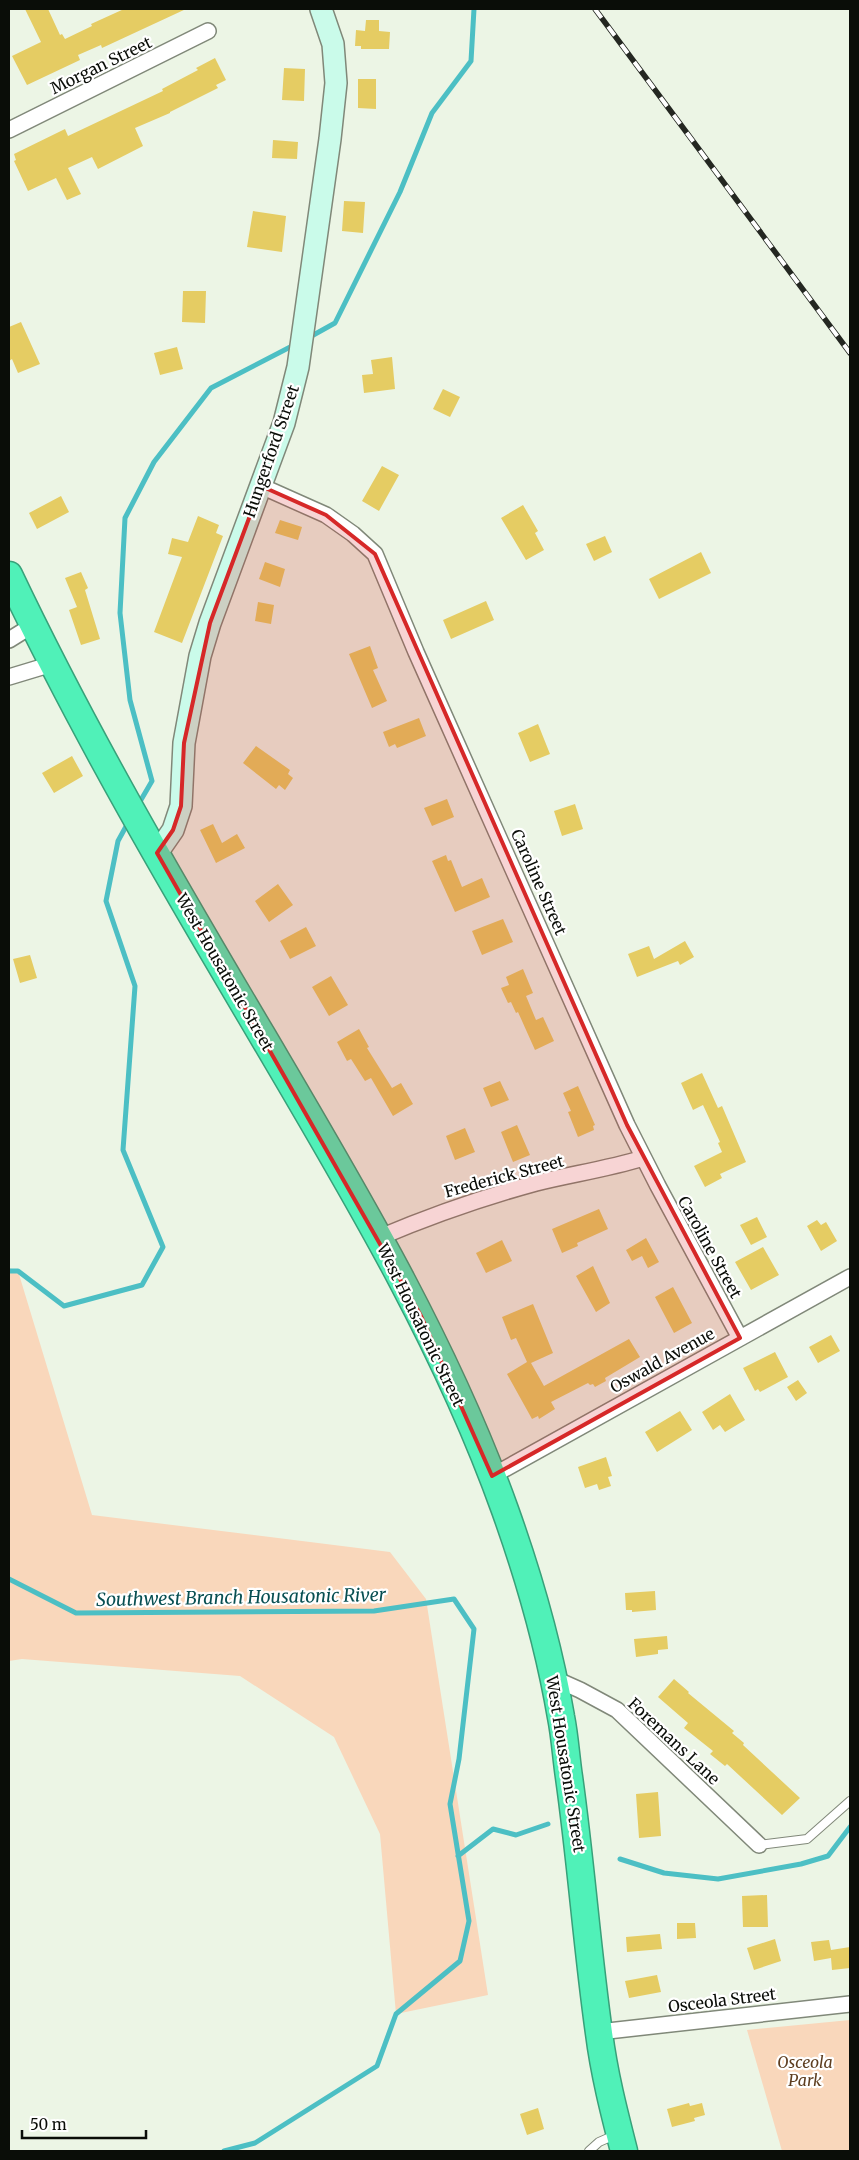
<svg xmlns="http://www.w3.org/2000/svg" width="859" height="2160" font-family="Merriweather,serif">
	<rect width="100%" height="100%" fill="#ecf5e5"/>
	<path fill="#f9d7bb" d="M9,1268L18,1271L92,1515L390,1552L426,1599L488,1995L396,2014L380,1834L334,1737L240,1676L22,1659L9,1661Z
		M850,2020V2151H782L747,2030Z"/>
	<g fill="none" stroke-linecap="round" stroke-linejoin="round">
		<path stroke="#4cbfc4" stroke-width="5" d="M308,338L335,323L400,192L432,113L471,61L474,9
			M138,805L152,781L130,700L120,613L125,518L154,462L211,388L296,344
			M9,1271H18L64,1306L142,1285L163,1247L123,1150L135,986L106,901L118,841L129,821
			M9,1579L76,1613L374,1611L454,1599L474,1629L459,1759L450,1804L469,1921L460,1961L396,2014L377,2066L255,2143L224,2151
			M458,1856L493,1829L516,1835L548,1824
			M620,1859L664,1873L718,1879L801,1864L828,1856L850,1827"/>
	</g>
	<path fill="#e5cc63" d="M25,9H48L60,35L62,34L65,39L92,26L91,24L124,9H186L102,48L101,45L78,55L80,60L27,85L12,56L41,42Z
		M366,20H379V31L390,32L389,49H361V46H355L356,30L365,31Z
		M215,58L226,80L216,85L218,88L170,112V113L135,128L143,146L98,169L92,157L68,168L81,194L67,200L56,178L28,191L14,161L16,160L14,154L65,129L68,136L163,91L162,89L198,70L196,68Z
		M284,68L305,69L304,101L282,100Z
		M358,79H376V109L358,108Z
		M273,140L298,142L297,159L272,158Z
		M344,201L365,202L363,233L342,231Z
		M253,211L286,216L282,252L247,247Z
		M183,291H206L205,323L182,322Z
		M21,322L40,364L18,373L12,359L9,361V327Z
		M177,347L183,369L160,375L154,353Z
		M392,357L395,389L364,393L362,375L373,374L371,360Z
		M443,389L460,397L450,417L433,409Z
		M382,466L399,475L379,511L362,501Z
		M61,496L69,512L37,529L29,513Z
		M523,505L538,531L535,533L544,550L526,560L501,518Z
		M198,516L219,525L216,533L223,536L182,643L154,632L182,557L168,554L172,538L188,542Z
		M280,520L302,527L298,540L275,533Z
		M605,536L612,552L594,561L586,544Z
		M701,552L711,573L659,599L649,579Z
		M265,562L285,569L280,587L259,579Z
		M81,572L88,588L85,590L100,639L81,645L69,610L77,607L65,578Z
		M486,601L494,620L451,639L443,620Z
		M258,602L274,605L271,624L255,621Z
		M370,646L378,668L373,670L387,701L372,708L349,654Z
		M419,718L426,736L397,748L395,744L389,747L383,732Z
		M538,724L550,754L530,762L518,733Z
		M256,746L290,770L288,774L293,778L285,790L279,785L276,789L243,763Z
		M72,756L83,776L54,793L42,773Z
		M447,799L454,817L432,826L424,808Z
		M575,804L583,829L562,836L554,811Z
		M213,824L222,843L237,834L245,848L216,863L200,830Z
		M446,855L448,861L451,860L462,887L482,878L490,897L455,912L432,861Z
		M278,884L293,905L269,922L255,901Z
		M503,919L513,942L482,955L472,931Z
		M306,927L316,946L290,959L280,941Z
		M685,941L694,957L680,965L678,961L637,977L628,954L649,946L654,959Z
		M30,955L37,978L20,983L13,959Z
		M523,969L533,993L526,996L536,1020L543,1017L554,1041L535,1050L518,1012L516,1013L511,1002L508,1003L501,988L509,985L506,977Z
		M331,976L348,1005L329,1016L312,987Z
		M359,1029L369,1047L367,1048L392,1088L401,1083L413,1104L393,1116L371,1078L365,1081L351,1059L347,1061L337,1042Z
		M702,1073L718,1108L722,1106L746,1162L720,1174L722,1178L705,1187L694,1166L722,1152L718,1143L720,1142L703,1105L693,1110L681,1083Z
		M500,1081L509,1100L491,1107L483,1088Z
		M578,1086L595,1125L593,1126L594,1130L578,1137L568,1112L571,1111L563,1093Z
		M517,1125L530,1155L513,1162L501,1132Z
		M465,1128L475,1152L455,1160L446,1136Z
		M599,1209L608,1229L577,1243L578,1246L562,1253L552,1229Z
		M757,1217L767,1237L751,1245L740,1225Z
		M817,1220L821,1225L826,1222L837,1241L821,1251L807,1226Z
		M646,1238L659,1262L648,1268L642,1256L632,1261L626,1250Z
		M502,1240L512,1261L486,1273L476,1253Z
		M763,1247L779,1275L751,1290L735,1262Z
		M593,1266L610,1303L596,1312L576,1276Z
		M673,1287L692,1323L674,1333L655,1297Z
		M533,1304L553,1353L531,1363L544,1386L629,1339L640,1357L605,1378L606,1381L595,1387L593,1384L590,1385L588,1383L551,1402L555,1409L539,1419L538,1416L532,1419L507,1374L527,1362L516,1338L511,1340L502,1317Z
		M831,1335L840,1351L818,1363L809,1347Z
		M775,1352L788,1377L760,1392L758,1389L755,1391L743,1368Z
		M798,1380L807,1393L796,1401L787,1387Z
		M730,1394L745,1420L725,1432L720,1425L713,1430L702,1412Z
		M680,1411L692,1430L657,1452L645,1432Z
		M606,1457L612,1476L608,1477L611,1486L599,1490L597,1484L585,1488L578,1467Z
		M655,1591L656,1610L632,1612V1610H626L625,1593Z
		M667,1636L668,1649L658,1650V1654L636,1657L634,1639Z
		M674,1679L689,1692L688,1693L734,1731L732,1733L744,1743L743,1745L800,1798L782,1815L727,1764L725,1766L710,1754L713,1751L684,1728L688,1723L658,1697Z
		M658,1792L661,1836L639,1838L636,1794Z
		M767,1895L768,1927H743L742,1896Z
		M677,1923H695L696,1938L677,1939Z
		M660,1934L662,1949L627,1952L626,1937Z
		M775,1939L781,1961L754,1970L747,1948Z
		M829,1940L831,1950L850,1947V1968L832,1970L831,1958L814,1961L811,1942Z
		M657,1975L661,1992L629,1998L625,1981Z
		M689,2103L690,2106L702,2103L705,2115L694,2118L695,2121L672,2127L667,2109Z
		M538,2108L544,2129L527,2135L520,2114Z"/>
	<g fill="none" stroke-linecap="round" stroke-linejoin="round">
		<g stroke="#808879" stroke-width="10">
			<path id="lane" d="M759,1845L807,1839L850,1801
				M589,2151L599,2142L615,2135"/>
		</g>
		<g stroke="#808879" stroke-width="18">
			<path id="street" d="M9,130L208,31
				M261,486L326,515L353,534L375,554L416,652L627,1125L658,1186L740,1338
				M9,640L33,625
				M9,677L52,664
				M378,1238C430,1216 481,1198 536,1183C572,1174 608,1169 643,1158
				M492,1476L850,1277
				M553,1678L580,1690L617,1710L759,1845
				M599,2032L850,2004"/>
		</g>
		<g stroke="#808879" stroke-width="24">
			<path id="secondary" d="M157,853L173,830L181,806L184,743L200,656L210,623L284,423L298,367L330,139L336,83L333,44L321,9"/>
		</g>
		<g stroke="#38a17a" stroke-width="29">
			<path id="highway" d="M9,575C84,733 173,885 262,1035C352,1188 445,1342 505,1510C529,1577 549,1647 561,1717C565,1737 566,1757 569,1777C581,1862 587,1948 599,2033C604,2073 614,2112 624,2151"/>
		</g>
		<use href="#lane" stroke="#fff" stroke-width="8"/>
		<use href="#street" stroke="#fff" stroke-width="15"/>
		<use href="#secondary" stroke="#cafbea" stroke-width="21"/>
		<use href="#highway" stroke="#50f1b8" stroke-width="26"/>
		<g stroke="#242721" stroke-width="5.5">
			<path id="rail" d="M595,9L850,353"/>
		</g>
		<use href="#rail" stroke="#fff" stroke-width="4" stroke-dasharray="11" stroke-linecap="butt"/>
	</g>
	<path fill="#d62828" fill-opacity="0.2" stroke="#d62828" stroke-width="4" stroke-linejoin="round" d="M261,486L326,515L375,554L627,1125L740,1338L492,1476L421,1316L157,853L173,830L181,806L184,743L210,623Z"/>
	<g text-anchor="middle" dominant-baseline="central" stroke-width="4.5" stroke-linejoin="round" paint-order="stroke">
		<g font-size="16" fill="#0a0d08" stroke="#fff">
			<text transform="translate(101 65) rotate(-26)">Morgan Street</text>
			<text transform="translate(271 451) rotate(-71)">Hungerford Street</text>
			<text transform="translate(539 882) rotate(66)">Caroline Street</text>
			<text transform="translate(225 972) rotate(60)">West Housatonic Street</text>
			<text transform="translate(504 1176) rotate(-15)">Frederick Street</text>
			<text transform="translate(710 1247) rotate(61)">Caroline Street</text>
			<text transform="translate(421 1325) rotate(64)">West Housatonic Street</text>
			<text transform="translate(662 1360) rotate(-29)">Oswald Avenue</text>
			<text transform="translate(674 1741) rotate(43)">Foremans Lane</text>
			<text transform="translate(566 1764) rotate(81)">West Housatonic Street</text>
			<text transform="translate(722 2000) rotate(-7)">Osceola Street</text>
		</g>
		<g font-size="16" font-style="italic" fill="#5e3e20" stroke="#fff">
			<text x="805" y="2062">Osceola<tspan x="805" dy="18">Park</tspan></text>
		</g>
		<g font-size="18" font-style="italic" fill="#084f52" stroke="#fff">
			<text transform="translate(241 1597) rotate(-1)">Southwest Branch Housatonic River</text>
		</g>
	</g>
	<rect width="859" height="2160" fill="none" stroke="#0a0d08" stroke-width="20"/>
	<path d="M22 2130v8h124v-8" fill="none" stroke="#0a0d08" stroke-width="2.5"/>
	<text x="30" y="2130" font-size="15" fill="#0a0d08" stroke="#ffffff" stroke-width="4" paint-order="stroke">50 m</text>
</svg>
